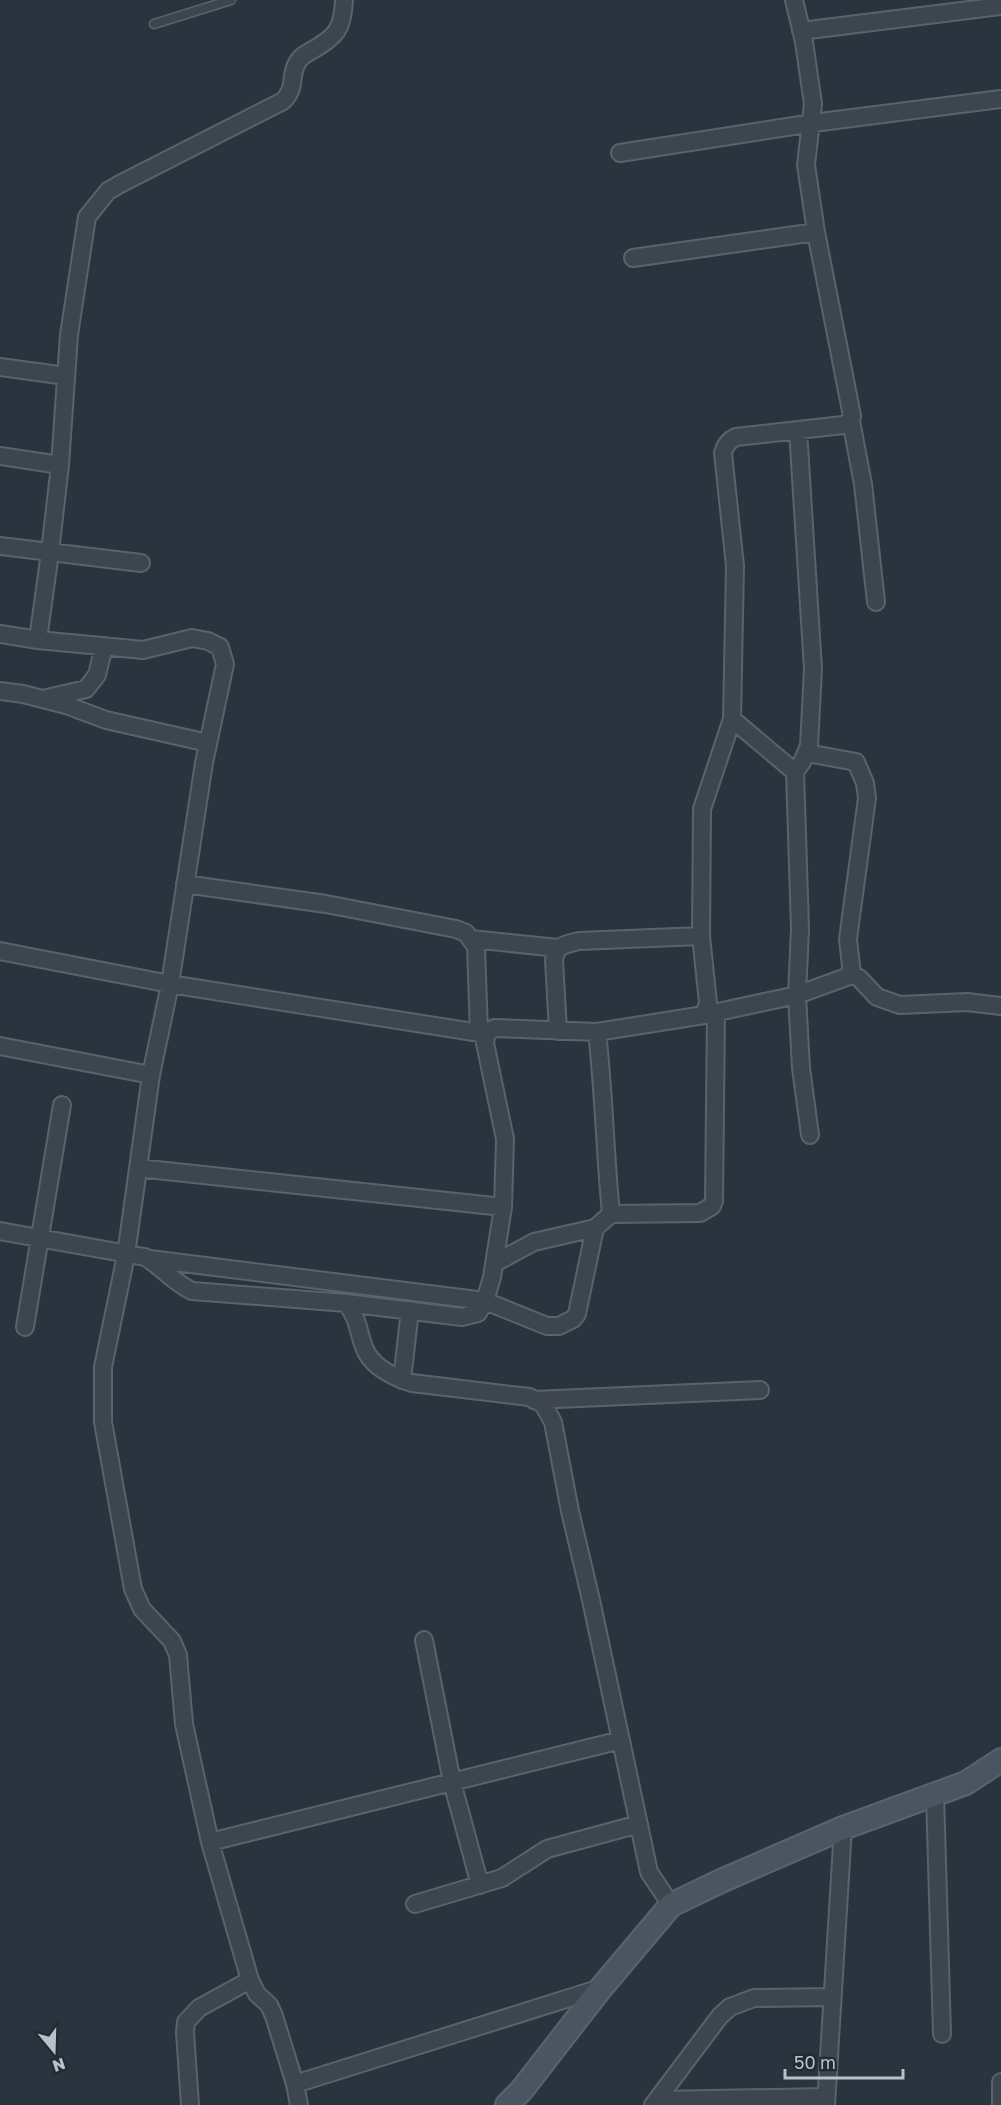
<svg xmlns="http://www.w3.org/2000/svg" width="1001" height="2105" font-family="'Golos Text',sans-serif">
	<rect width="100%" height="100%" fill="#29343f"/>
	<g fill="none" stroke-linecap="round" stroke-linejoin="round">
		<g stroke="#5a636d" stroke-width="11">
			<path id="lane" d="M154,24L231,0"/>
		</g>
		<g stroke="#5a636d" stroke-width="20">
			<path id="street" d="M801,31L1001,6
				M620,153L813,123L1001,99
				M633,258L816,232
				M0,367L66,376
				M851,421L863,484L876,602
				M798,430L813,669L809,746L802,762L795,772L800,929L797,995L801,1068L810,1135
				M0,456L60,465
				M0,546L141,563
				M0,634L38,640
				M0,691L23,694L66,705L106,720L208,743
				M47,698L86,689L97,675L104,646
				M732,719L795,772
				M807,753L856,762L865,783L867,798L848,939L852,975
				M185,884L326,904L456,929L466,933L476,947L479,1033
				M471,939L558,948
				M0,951L170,984L486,1034
				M704,1015L797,995L852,975L859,978L877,997L900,1005L967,1002L1001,1006
				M558,1031L554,960C556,945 566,944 579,941L701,936
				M0,1046L151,1075
				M138,1168L503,1207
				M611,1214L700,1213L712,1206L714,1201L716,1013
				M0,1231L145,1257C162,1267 174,1283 192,1291L346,1303C359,1320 357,1328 364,1347C371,1367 393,1377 412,1383L529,1397L543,1404L553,1422L570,1511L591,1600L649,1872L671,1905
				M150,1259L485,1301L547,1326H559L573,1319L577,1314L595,1228L611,1214C605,1154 604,1093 597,1032
				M495,1263L534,1242L595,1228
				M346,1303L462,1317L478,1313L485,1301L492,1277L503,1207L505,1139L485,1043L487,1032L495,1028L597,1032L704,1015L708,1003L701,936L702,809L732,719L735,566L723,453C725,445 729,440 736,437L843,425L851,421L852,416L816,232L806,165L813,104L804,42L794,0
				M25,1327L62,1105
				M402,1380L410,1310
				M534,1400L760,1390
				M424,1640L452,1782L480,1885
				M935,1794L942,2034
				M210,1842L621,1740
				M415,1904L502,1878L547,1849L639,1824
				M295,2084L601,1988
				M658,2100L826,2097
				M190,2105L185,2032L186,2022L199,2008L250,1980
				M299,2105L295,2084L274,2016L269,2005L257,1994L250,1980L210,1842L184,1724L178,1655L172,1641L142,1609L133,1589L103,1422V1367L126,1255L151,1075L170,984L204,763L225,664L220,647L208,641L192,638L143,650L38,640L50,552L60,465L69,335L87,217L108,191L120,184L283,101C297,87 289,77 297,63C300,57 305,54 311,51C336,37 343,29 344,0
				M653,2105L720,2016L730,2007L754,1998L832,1997
				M826,2105L843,1828
				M1001,2105V2082"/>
		</g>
		<g stroke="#5a636d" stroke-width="26">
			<path id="secondary" d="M507,2105L521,2091L601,1988L671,1905L721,1881L843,1828L966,1783L1001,1760"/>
		</g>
		<use href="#lane" stroke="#3d454f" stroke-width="8"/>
		<use href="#street" stroke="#3d454f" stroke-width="16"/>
		<use href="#secondary" stroke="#4b5562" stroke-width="22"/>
	</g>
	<g transform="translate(54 2051) rotate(161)" stroke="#212a35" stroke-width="4.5" paint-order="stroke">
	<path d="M0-4.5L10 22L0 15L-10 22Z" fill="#b9c1ca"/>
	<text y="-9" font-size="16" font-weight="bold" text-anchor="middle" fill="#b9c1ca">N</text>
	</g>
	<path d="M785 2069v9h118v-9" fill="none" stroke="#b9c1ca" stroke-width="3"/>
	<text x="794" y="2069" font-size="18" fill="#b9c1ca" stroke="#212a35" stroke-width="4.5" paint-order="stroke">50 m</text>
</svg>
